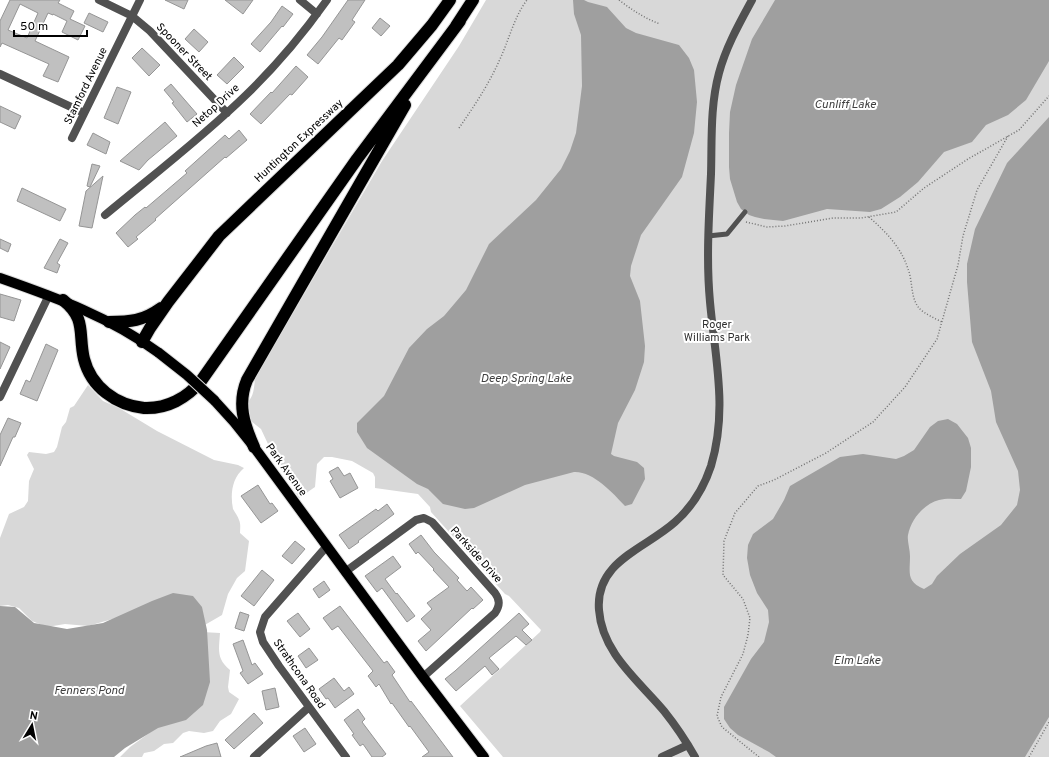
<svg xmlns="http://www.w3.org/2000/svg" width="1049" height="757" font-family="Overpass,sans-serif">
	<rect width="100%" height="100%" fill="#fff"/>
	<path fill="#d8d8d8" d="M486,0H1049V757H503L460,706L540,632L541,630L509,596L505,594L431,512L430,507L418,494L375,488V477L373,473L352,461L332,457H324L317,464L315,487L299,498L268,444L261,429L251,421L247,403C254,396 254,388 255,378L382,161L459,46Z
		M88,385L103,401L119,408L157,431L214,460L238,465L244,468C232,478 230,494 233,509C235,513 238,516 239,520C241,524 240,529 240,533L249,541L245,571L237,578L228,594L222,615L203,626L116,618L88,626L65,624L47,627L32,621L19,608L8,605L0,606V538L9,514L24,507L28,501L29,481L34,469L27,455L29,452L46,454L54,452L57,447L62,427L66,422L70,408L74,406Z
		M202,632L220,633C219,650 216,658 230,670L228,687L229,692L239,699L231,714L220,721L213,731L204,733L189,731L183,733L173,743L164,744L154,751L144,753L142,757H120L130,747L170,718Z"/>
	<path fill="#9f9f9f" d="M573,0H584L588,2L607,7L626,28L636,33L679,45L689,58L694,70L697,102L694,133L682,177L641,235L631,266L630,276L640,301L645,346L644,362L635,390L618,423L611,454L614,456L637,462L644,468L645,479L632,504L625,506C613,493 593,471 574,472L525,485L474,508L465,509L443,504L428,489L417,484L367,448L357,432V423L384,396L409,348L427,329L444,316L466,290L489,244L536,200L561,169L570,151L576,133L582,86L581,35L574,14Z
		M775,0H1049V61L1026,100L1008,115L986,125L972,142L944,152L918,182L900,197L881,209L870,212L827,209L783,221L764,219L755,217L749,215L741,209L737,202L730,179L729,167V133L730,112L736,85L752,39Z
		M1049,117V717L1025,757H776L769,752L738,735L730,728L724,719V707L751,659L764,642L769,622L768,610L757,593L750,575L747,558L748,545L753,534L773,519L784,500L790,486L840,457L863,454L896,459L904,456L914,450L930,427L938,421L948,419L957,424L968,438L971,448V467L966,491L961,499C954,499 946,498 939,500C924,504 911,519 908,535C907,541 910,549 910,556C910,573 906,581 924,589L932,584L937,576L960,554L1001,525L1017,505L1020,490L1018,471L996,422L991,391L972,342L967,282V264L975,229L1007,163Z
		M173,593L193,596L202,607L207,630L210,682L203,705L186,720L158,728L125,748L114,757H0V606L15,607L34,623L67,629L103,623L152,601Z"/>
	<path fill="#c0c0c0" stroke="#959595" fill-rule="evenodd" d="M10,0H60L58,3L74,11L70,19L85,26L78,40L62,32L67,21L53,14V15L48,13L35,41L69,57L58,82L43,76L49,64L2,43L0,47V21ZM20,4L38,13L27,38L8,30Z
		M165,0H188L184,9Z
		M225,0H253L243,14Z
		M348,0H365L352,20L355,22L342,40L339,38L318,64L307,55L322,37Z
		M282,6L293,14L283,27L282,26L260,52L251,44L271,22Z
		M89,13L108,22L103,32L84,23Z
		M380,18L390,26L381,36L372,28Z
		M194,29L208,42L199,52L185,39Z
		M142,48L160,65L149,76L132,58Z
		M234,57L244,67L227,84L217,75Z
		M296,66L308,77L292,95L290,94L261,124L250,114L271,92L272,93Z
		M171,84L197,114L187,122L172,103L174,102L164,90Z
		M117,87L131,92L118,124L104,118Z
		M0,106L21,116L15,129L0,122Z
		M165,122L177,136L148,160L139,170L120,161Z
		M239,130L247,140L226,158L225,157L155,219L156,220L136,237L138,239L128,247L116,233L135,215L145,207L146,208L187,173L185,171L225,135L229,139Z
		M93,133L110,142L106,154L87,145Z
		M92,164L100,166L90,187L87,186Z
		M103,176L92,228L79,226L86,191Z
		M22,188L66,209L60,221L17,201Z
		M0,239L11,244L8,252L0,248Z
		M60,239L68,243L57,263L60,265L57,273L44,268Z
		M0,294L21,300L14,321L0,317Z
		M0,342L10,347L0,369Z
		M46,344L58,350L37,401L20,394L26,380L30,382Z
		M8,418L21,423L15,437H13L0,466V435Z
		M338,467L344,476L350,473L358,488L340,498L330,481L333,479L329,472Z
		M258,485L270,504L272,503L278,511L261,523L241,496Z
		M387,504L394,514L358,541L359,542L349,549L339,535L376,509L378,511Z
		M421,535L434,552L459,578L457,580L467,591L471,587L483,600L473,609L472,608L426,651L418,641L431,630L421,619L432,609L427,603L449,587L433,570L434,569L418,552L416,554L409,544Z
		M295,541L305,549L292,564L282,556Z
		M393,556L401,567L385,579L396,594L397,593L415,616L407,622L382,588L377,592L365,576Z
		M262,570L274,580L254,606L241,596Z
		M324,581L330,590L319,598L313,589Z
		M340,606L384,663L387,661L395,672L392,675L410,702L411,701L453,757H422L429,752L410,726L409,727L392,703L391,704L379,684L376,687L368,676L373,671L338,626L332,630L323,618Z
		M240,612L249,615L244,631L235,628Z
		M298,613L310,629L300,637L287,621Z
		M519,613L529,624L522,630L532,640L526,645L516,636L489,658L499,669L492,675L485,666L456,691L445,679L455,671Z
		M243,640L252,665L255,663L263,674L248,684L240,673L243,671L233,644Z
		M309,648L318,660L306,668L298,656Z
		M334,678L344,691L349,687L354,694L335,708L328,698L326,699L319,689Z
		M275,688L279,707L266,710L262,691Z
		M358,709L365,719L362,722L386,754L382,757H372L363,744L360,746L352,735L354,734L344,720Z
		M254,713L263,723L234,749L225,740Z
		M305,728L316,744L304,752L293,736Z
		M217,743L221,757H180L206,746Z"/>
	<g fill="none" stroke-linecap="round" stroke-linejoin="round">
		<g stroke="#dbdbdb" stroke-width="12">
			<path id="primary" d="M0,278C57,298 110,317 159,353
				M214,400L234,422L254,447L423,677L484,757"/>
		</g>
		<g stroke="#dbdbdb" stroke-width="14">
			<path id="motorway" d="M456,26L473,0
				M63,300C87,319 78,334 84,359C91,387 116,405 144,408C167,409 187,398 201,381L357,159L460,21
				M109,322C130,322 143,321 161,308
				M142,342L150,328L168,302L219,236L398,65L432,25L450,0
				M254,447C244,424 237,404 247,380L405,105"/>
		</g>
		<path stroke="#737373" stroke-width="1.5" stroke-dasharray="1 2" stroke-linecap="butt" d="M619,0C632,10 644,18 660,24
			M459,128C475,105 489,84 500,59C509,40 514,17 527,0
			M869,217C886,232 901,247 908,269C913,281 910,297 919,308C923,313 936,319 942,322
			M746,222L767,227L785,226L833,218H861L896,212L924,188L968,159L1019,130L1049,96
			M759,757L722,727L717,716L721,697L743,654L748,635L750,618L743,599L723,575L724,541L735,513L758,486L774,480L826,453L873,422L905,387L937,339L958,265L963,236L977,190L1008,136
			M1029,757L1049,722"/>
		<path stroke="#515151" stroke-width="5" d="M708,236L727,234L745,212"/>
		<path stroke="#515151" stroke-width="8" d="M99,0L132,16L150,31L227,113
			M300,0L317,14
			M0,74L84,113
			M72,138L140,0
			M105,215C152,176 203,137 246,95C276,66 303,34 327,0
			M0,397L49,295
			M327,546L265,617L260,632L263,642L279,666L346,757
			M345,572L416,520L424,518L432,522L495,593C500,600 500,605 495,613L423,677
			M254,757L309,707
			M662,757L688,745
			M695,757C686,741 676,726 664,711C639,681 602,653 599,610C595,561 645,549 675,522C691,508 704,487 711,466C728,410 715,358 710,302C706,259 709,217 711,174C712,141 710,106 719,73C726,47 739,24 752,0"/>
		<use href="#primary" stroke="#000" stroke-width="10"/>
		<use href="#motorway" stroke="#000" stroke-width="12"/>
		<g stroke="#dbdbdb" stroke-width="12" stroke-linecap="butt">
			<path id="primary-bridge" d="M159,353L187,375L214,400"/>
		</g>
		<use href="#primary-bridge" stroke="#000" stroke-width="10"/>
	</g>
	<g text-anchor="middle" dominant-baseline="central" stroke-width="4" stroke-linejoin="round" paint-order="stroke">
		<g font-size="11" fill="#000" stroke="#fff">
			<text transform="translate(184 52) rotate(46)">Spooner Street</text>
			<text transform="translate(86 86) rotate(-64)">Stamford Avenue</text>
			<text transform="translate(216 106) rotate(-42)">Netop Drive</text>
			<text transform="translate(299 141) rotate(-43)">Huntington Expressway</text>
			<text transform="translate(286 470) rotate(54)">Park Avenue</text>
			<text transform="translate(476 555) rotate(48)">Parkside Drive</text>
			<text transform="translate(299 674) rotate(55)">Strathcona Road</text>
		</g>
		<g font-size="11" fill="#2f2f2f" stroke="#fff">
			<text x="717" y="325">Roger<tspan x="717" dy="13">Williams Park</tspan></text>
		</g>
		<g font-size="12" font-style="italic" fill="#404040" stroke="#fff">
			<text x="845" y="105">Cunliff Lake</text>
			<text x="526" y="379">Deep Spring Lake</text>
			<text x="857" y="661">Elm Lake</text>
			<text x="89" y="691">Fenners Pond</text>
		</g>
	</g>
	<g transform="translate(32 725) rotate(10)" stroke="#ffffff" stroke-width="3" paint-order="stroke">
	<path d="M0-3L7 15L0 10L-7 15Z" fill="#000000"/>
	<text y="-6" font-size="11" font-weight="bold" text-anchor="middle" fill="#000000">N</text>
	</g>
	<path d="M14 30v6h73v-6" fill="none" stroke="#000000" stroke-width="2"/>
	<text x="20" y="30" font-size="12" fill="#000000" stroke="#ffffff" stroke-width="3" paint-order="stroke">50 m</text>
</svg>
